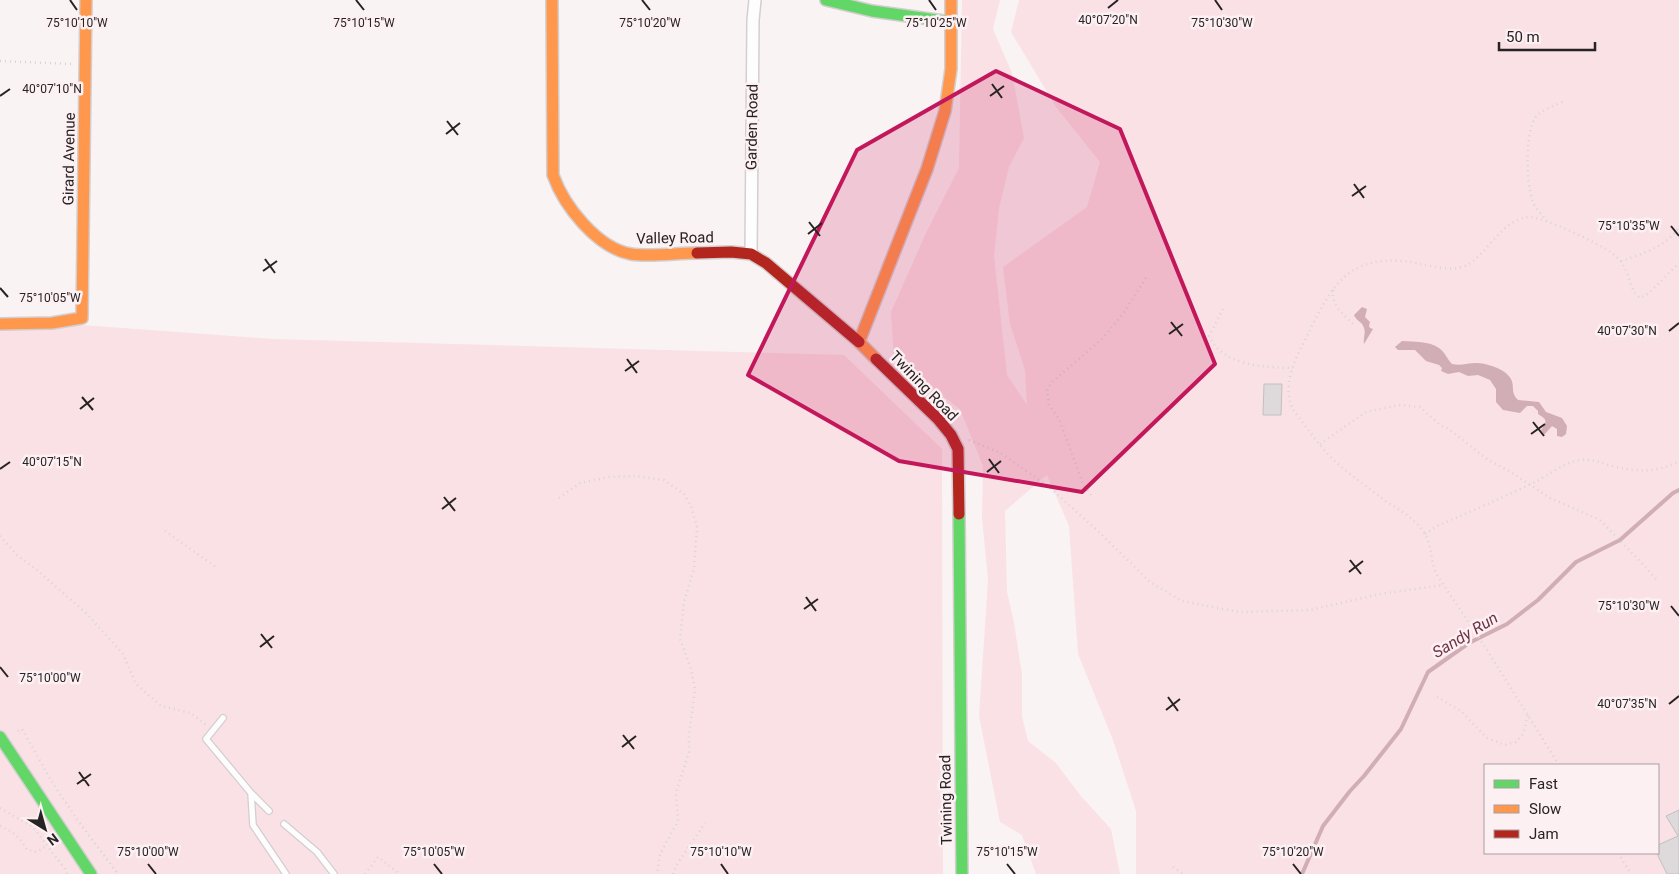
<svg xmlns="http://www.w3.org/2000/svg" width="1679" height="874" font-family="Roboto,sans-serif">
	<rect width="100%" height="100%" fill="#faf3f4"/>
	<path fill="#fae1e6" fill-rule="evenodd" d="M962,0H1000L993,29L1012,73L1024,138L1009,167L999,208L994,256L1007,375L1027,405L1025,370L1010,324L1003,267L1087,207L1100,162L1056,107L1011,32L1019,0H1679V874H1136V811L1113,740L1078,654L1069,526L1047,475L1005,511L1007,592L1014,623L1022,675V716L1028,741L1056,763L1081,796L1111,829L1120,874H1036L1022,835L1000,822L979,716L988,580L982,518L983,466L960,409L894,359L891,312L926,233L959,168ZM1485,765H1658V853H1485Z
		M0,319L274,339L844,355L942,449L943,874H0Z"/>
	<path fill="#d1aeb6" d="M1362,307L1367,309L1365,317L1370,322L1369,326L1370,328L1373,329L1364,344C1363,339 1366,333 1364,328C1362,321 1356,321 1354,315Z
		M1402,341C1414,342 1429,341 1439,348C1445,352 1447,359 1452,364C1461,366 1468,363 1476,363C1486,363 1506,369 1511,379C1515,387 1510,392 1518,400L1539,402L1546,412L1562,418L1567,426L1566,434L1562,437L1557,436V429L1552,426L1544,435L1541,430C1549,419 1545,419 1538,414V411L1533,406H1527L1520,413L1503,410L1496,402V389L1490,380L1478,375L1468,376L1459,372L1448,374L1441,371L1442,368L1439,365L1426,361L1415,350H1398L1395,347Z"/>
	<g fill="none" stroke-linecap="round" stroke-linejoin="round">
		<path stroke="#d1aeb6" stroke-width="4" d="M1302,874L1323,826L1350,791L1364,776L1401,729L1428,672L1469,643L1507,624L1538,600L1576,562L1620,540L1673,493L1679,490"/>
	</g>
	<path fill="#ded9da" stroke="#c4bfc0" d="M1264,384H1282L1281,415H1263Z
		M1679,810V874H1667L1658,856V845L1678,836L1666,816Z"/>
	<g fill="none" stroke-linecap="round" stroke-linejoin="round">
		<g stroke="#d3cecf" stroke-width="8">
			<path id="lane" d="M223,718L206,739L251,793L253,825L286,874
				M251,793L269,811
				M284,824L317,852L334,874"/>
		</g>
		<g stroke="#d3cecf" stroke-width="14">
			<path id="street" d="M751,254L753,20L755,0"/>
		</g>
		<g stroke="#d3cecf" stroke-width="14">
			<path id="fast" d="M826,0L872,11L951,22
				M959,514L962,874
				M0,737L91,874"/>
		</g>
		<g stroke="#d3cecf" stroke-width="14">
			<path id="slow" d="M552,0L553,175C564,206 597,248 631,254C648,257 678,253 697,253
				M0,324L52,323L82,318L86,0
				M876,359L859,342L927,169L945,111L951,69V0"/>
		</g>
		<g stroke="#d3cecf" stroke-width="14">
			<path id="jam" d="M697,253L731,252L751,254L766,263L859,342
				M876,359L938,419L951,435L958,449L959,514"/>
		</g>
		<path stroke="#d7d5d6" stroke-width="2.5" stroke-dasharray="1 4" stroke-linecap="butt" d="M0,61L71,64
			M1547,221C1542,215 1536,209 1533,202C1526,185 1525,134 1535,118C1540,110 1556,105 1565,101
			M1621,261C1642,254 1666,247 1679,227
			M1333,290C1331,306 1344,315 1354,325
			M1223,309L1209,336C1223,367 1265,367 1293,368
			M969,440L1001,453L1049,487L1100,533L1150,582L1182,601L1239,612L1310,610L1380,594L1444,585
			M1320,444L1366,412L1399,405L1420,407L1440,425L1450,430L1488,460L1509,471L1550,498L1600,520L1634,555L1658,581
			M1091,495L1083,484L1059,419L1049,405L1047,390L1052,382L1102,339L1123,314L1146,278
			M559,498L580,483L609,477L636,476L664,480L684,494L691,506L697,527L694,569L684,602L680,639L691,669L695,689L689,735V752L676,793L678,821L660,854L657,874
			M165,531L216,567
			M1425,534L1437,526C1469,512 1500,499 1531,484C1546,477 1559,466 1575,461C1587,458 1598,461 1609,465C1634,472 1655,474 1679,461
			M0,536L17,555L37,570L87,614L123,654L136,684L161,706L191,713L206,725
			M1437,697L1461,711L1487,738L1505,745L1516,742L1523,734L1528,715
			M18,731L22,729L52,782L79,822L118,874
			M1559,765L1487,650L1437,575C1429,560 1434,547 1423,531C1413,517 1398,509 1384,500C1369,488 1353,477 1338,464C1321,449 1308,429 1294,411C1282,392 1292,364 1302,346C1330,290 1344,250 1417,263C1432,266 1449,272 1465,266C1487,256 1502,217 1531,217C1545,218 1601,244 1613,254C1617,257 1621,261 1623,265C1630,275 1630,291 1640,298L1649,293L1679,263
			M0,808L33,827L65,869L67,874
			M0,826C13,832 20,837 27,850L37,852L47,845
			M1618,853L1631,874
			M1173,867L1183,874
			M365,874L378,857L400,874
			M673,874L676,866L705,823"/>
		<use href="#lane" stroke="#fefdfd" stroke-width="5.5"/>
		<use href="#street" stroke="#fefdfd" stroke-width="11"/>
		<use href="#fast" stroke="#63d668" stroke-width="11"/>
		<use href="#slow" stroke="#ff974d" stroke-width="11"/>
		<use href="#jam" stroke="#b3261e" stroke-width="11"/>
	</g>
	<path fill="#c2185b" fill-opacity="0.2" stroke="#c2185b" stroke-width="4" stroke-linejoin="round" d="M996,71L1120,129L1215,364L1082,492L899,461L748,375L857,150Z"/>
	<path fill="none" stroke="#272223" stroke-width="2" d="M70,0L77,10M356,0L364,10M642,0L650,10M929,0L936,10M1215,0L1222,10M1108,8L1118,0M992,84L1002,98M0,96L10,89M990,96L1004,86M447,121L458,135M446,134L460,123M1354,184L1364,198M1352,196L1366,186M809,222L820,236M1671,226L1679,236M808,234L822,223M265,259L275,273M263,271L277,261M0,288L8,297M1171,322L1182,336M1669,331L1679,323M1169,334L1183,324M627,359L637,373M625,371L639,361M82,397L93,410M80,409L94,398M1533,422L1544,436M1531,434L1545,424M989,459L999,473M0,469L10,462M987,472L1001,461M444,497L455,511M442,509L456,498M1350,560L1361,574M1349,572L1363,561M806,597L816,611M1671,606L1679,616M804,609L818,599M261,634L272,648M260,647L274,636M0,667L8,677M1168,697L1178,711M1669,704L1679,696M1166,710L1180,699M623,735L634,749M622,747L636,736M79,772L89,786M77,784L91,774M148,864L156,874M434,864L442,874M721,864L728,874M1007,864L1015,874M1293,864L1301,874"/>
	<g text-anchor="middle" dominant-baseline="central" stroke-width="5" stroke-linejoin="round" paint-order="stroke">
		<g font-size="15" fill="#272223" stroke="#fdf0f3">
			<text transform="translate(752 127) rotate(-89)">Garden Road</text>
			<text transform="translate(69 159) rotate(-89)">Girard Avenue</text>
			<text transform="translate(675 238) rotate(-1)">Valley Road</text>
			<text transform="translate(924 386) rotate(46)">Twining Road</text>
			<text transform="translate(946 800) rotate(-91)">Twining Road</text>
		</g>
		<g font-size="16" font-style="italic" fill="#6e3143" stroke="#fdf0f3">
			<text transform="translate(1465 635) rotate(-31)">Sandy Run</text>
		</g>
	</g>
	<g font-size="12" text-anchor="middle" fill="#272223" stroke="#fdf0f3" stroke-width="5" stroke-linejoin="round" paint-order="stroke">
		<text x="1108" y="24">40°07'20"N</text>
		<text x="77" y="27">75°10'10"W</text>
		<text x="364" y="27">75°10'15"W</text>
		<text x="936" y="27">75°10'25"W</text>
		<text x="1222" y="27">75°10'30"W</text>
		<text x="650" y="27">75°10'20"W</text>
		<text x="52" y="93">40°07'10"N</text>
		<text x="1629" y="230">75°10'35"W</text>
		<text x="50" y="302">75°10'05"W</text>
		<text x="1627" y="335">40°07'30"N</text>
		<text x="52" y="466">40°07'15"N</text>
		<text x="1629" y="610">75°10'30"W</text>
		<text x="50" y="682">75°10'00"W</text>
		<text x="1627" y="708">40°07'35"N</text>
		<text x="148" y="856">75°10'00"W</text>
		<text x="434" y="856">75°10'05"W</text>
		<text x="721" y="856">75°10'10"W</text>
		<text x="1007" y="856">75°10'15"W</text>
		<text x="1293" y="856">75°10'20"W</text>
	</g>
	<rect x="1484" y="764" width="175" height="90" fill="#fdf0f3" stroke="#a79ea0"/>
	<rect x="1494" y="780" width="25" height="8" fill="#63d668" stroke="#a79ea0"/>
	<text x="1529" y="789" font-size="15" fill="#272223">Fast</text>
	<rect x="1494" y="805" width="25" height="8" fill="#ff974d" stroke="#a79ea0"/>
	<text x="1529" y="814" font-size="15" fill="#272223">Slow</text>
	<rect x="1494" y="830" width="25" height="8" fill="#b3261e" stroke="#a79ea0"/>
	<text x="1529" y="839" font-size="15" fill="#272223">Jam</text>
	<g transform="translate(45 829) rotate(143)" stroke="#fdf0f3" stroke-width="4" paint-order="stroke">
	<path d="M0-4L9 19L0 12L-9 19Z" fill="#272223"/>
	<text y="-8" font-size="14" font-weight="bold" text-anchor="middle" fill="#272223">N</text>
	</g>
	<path d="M1499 42v8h96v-8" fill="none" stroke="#272223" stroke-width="2.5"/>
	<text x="1506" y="42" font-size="15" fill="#272223" stroke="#fdf0f3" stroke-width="4" paint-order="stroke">50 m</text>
</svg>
